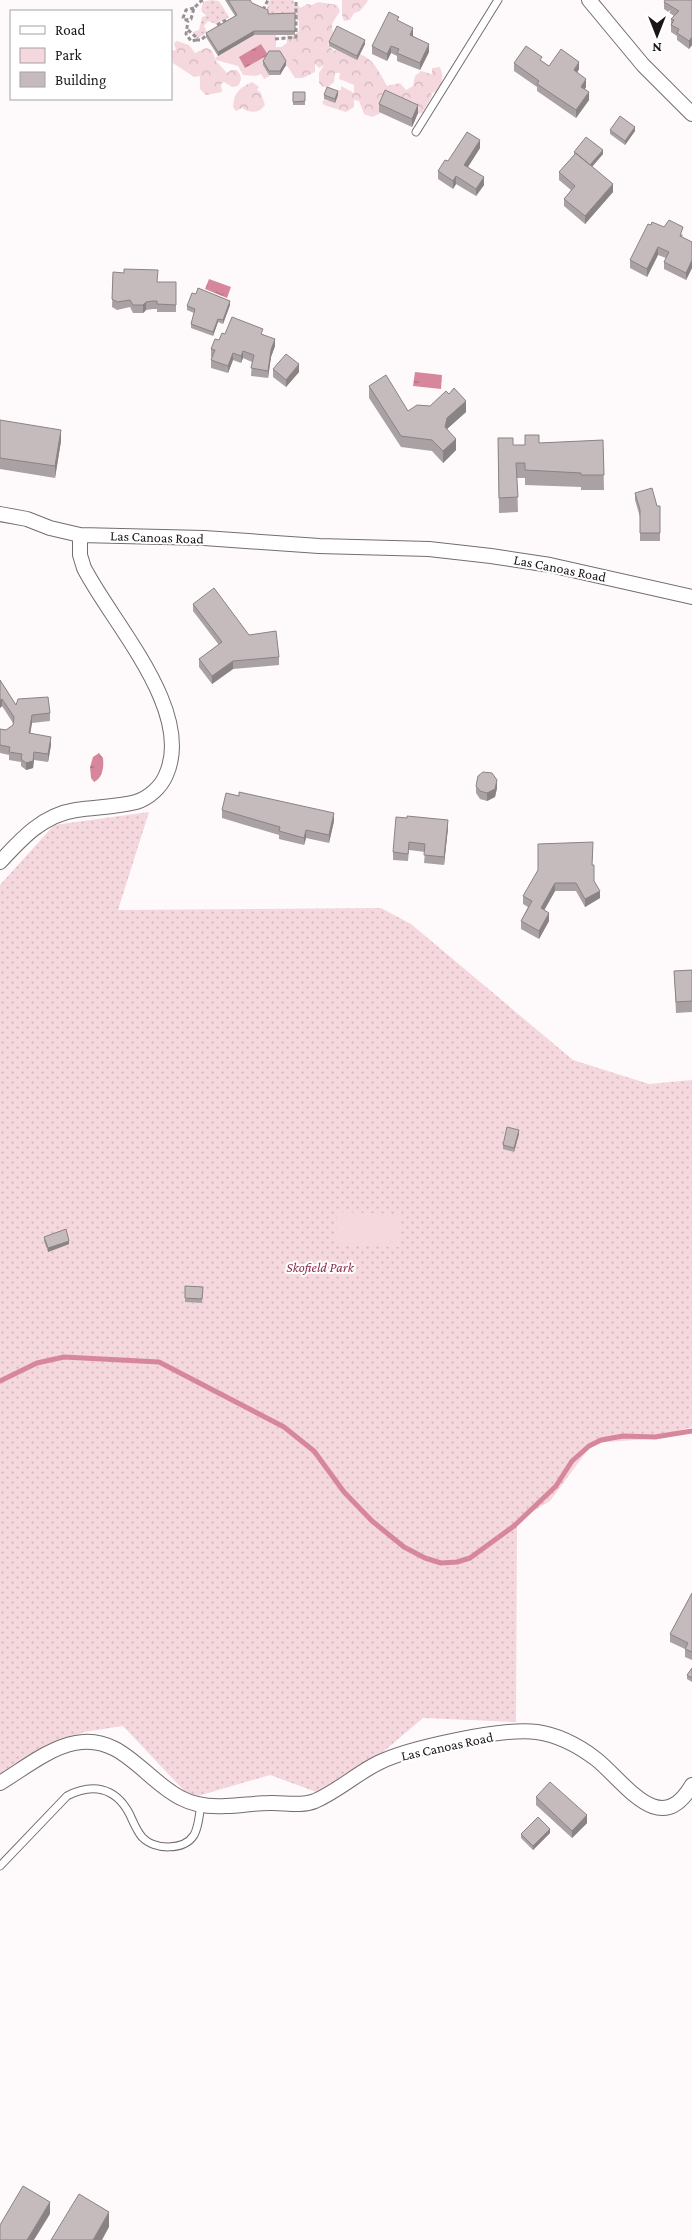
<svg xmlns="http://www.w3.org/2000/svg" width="692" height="2240" font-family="'Crimson Pro',serif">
	<defs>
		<pattern id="green-dots" width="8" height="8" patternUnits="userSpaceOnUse" patternTransform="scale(1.25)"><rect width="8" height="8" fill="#f5d7de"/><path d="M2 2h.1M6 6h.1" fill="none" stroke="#d1b8be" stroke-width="1.8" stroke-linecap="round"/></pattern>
		<pattern id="forest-crowns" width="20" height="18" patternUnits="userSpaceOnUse" patternTransform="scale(1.25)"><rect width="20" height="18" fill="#f5d7de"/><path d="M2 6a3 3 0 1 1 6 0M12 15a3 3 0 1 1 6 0" fill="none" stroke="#d1b8be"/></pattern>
		<pattern id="water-ripples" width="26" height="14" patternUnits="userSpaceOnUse" patternTransform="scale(1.25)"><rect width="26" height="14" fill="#d7879c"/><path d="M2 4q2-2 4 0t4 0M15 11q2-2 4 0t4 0" fill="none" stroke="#ae6d7e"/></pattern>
	</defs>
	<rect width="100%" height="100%" fill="#fefafb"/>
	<path fill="url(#green-dots)" d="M211,0L219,1L229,17L216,24L208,21L204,26L207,32L197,39L193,32L199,30L202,17L206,16L201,10L203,2Z
		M270,0H294L293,16H270L266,11Z
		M149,812L118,910L381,908L411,924L573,1060L649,1084L692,1080V1427L650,1439L593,1443L550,1501L517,1521L516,1722L423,1718L330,1797L270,1775L191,1798L123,1726L84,1732L54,1745L34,1758L0,1773V885L54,825Z"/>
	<path fill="url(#forest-crowns)" d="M342,0H367L368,1L360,11L354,13L350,20L344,21L342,15Z
		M318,2L337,5L340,11L332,24L333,36L328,45L334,51L338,48C370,55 372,58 387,86L400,83L406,90L413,86L415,76L421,71L432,74V68L440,67C444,78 443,84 436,92L431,93L432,96L422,113L416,114L385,107L379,114L372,117L364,114L359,101L354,100V107L346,112L324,105L322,102L324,100L334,102L335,91L341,90V86L354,93V85L339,79L340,73H335L334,82L328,87H323L319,83V73L324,65L319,68L315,64V72L303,78H295L277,50L287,43V35L293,36L299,31V21L290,18L289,14L295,4L301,8L307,4L312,5Z
		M177,41L189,45L195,53L206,48L212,50L216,61L227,73L231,70H237C242,76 242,80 238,86L232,87L224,82L221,84L222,92L206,95L200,89V76L194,77L173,63L171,51L176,50L174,43Z
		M252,82L259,87L257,90L261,93L265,105C260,113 251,114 242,108L236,111L233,107C234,93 239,88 252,82Z"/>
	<path fill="#f5d7de" d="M254,35H276V47H286L294,62L264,79L261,74L256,76L243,75L238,66L216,60L215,58Z
		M337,1212L400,1214L399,1247L336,1245Z"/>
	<path fill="url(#water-ripples)" d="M261,44L268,55L245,68L239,57Z
		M209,279L231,287L227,298L205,289Z
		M415,372L442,375L441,389L413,386Z
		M99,753L103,758C104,766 103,778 94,782L91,778L90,767L93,757Z"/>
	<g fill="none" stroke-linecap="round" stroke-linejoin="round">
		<path stroke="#d7879c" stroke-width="5" d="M0,1381L37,1363L64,1357L159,1362L284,1427L314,1451L344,1492L372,1521L404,1547L425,1558L441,1563L457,1562L470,1558L514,1526L556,1486L572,1461L589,1446L601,1440L623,1436L655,1437L692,1431"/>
		<g stroke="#756c6e" stroke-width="9">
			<path id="lane" d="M416,132L498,0
				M0,1866L67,1796C92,1783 115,1787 129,1813C133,1821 136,1830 142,1837C154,1850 184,1851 194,1835C199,1826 199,1815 201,1805"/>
		</g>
		<g stroke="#756c6e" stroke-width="16">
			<path id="street" d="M589,0L643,65L692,114
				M0,514L27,519L50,528L80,535L204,538L319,546L429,549L491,556L550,565L692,597
				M0,862C22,838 43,815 76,810C96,807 117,807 136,802C149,798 161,787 166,775C195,711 112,623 84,568L80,555V535
				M0,1783C23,1769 49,1748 75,1743C121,1733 145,1780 181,1798C194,1805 211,1807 226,1806C240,1806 254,1803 269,1803C283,1802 300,1807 315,1801C338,1791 356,1774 378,1763C408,1748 504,1727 537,1732C558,1735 579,1746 596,1759C625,1782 660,1840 692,1785"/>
		</g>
		<path stroke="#979394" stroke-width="3" stroke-dasharray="4 2.5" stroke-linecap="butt" d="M194,8L186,10L183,18L184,20L191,19L194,8L201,1L204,0
			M263,10L268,0
			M217,25L226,20
			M188,30L196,37V40L191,41L186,34L188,21
			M275,39L296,37V0
			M196,40H201L208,34"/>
		<use href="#lane" stroke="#fff" stroke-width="7"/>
		<use href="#street" stroke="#fff" stroke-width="14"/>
	</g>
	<path fill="#a9a1a3" d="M225,0H250L252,3L268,14L295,13V35H254L218,56L206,37V33L235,16Z
		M692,0V45L689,49L677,40V36L671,32V19L674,16L664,9V2Z
		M399,21L429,52L420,70L397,61V56L391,53L387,61L372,54V46Z
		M329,42L365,44L357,60L329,46Z
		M263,61L286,65L280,75H269L263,65Z
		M542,61L549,66L579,69L577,73L586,87L585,89L589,100L576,118L537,91V87L514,71V63Z
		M293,92H305V105H293Z
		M324,95H338L335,103L324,99Z
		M379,104L418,113L412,127L379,112Z
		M610,130L635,131L625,145L610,134Z
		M480,148L468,167L484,185L476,196L456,184L453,189L438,179V171L448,161Z
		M574,152L603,154L592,167L613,192L585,224L564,206V199L571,190L559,180V172L574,155Z
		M651,225L664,227L683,235L682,237L692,242V268L686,280L664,269V262L666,258L658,255L647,277L630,268V260Z
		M113,272L158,282H176V312H157V309H153L146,310L143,313H133L130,307L117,310L112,307Z
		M230,305L223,324L218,322L213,336L191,328V324L194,313L187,310V306Z
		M225,334H263L275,346L271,357L268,378L251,376L252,362L243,358L241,363L233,360L228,373L211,368V360L212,357H211V349Z
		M273,369L299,372L286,387L273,377Z
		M369,386L408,411L466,412L447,429L456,450L443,463L432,451L401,447L369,398Z
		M0,420L61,441L55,478L0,469Z
		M498,438L513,445H525L539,443L603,440L604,490H581V487L525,485V478H517L518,512L499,513Z
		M635,493L657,506H660V541H640V517L635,500Z
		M193,604L279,657V665L233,669L212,684L199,667V659L219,645L193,611Z
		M0,680L16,705L50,713V721L32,723L30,733L51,745L48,762L34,760L33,768L26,770L21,766V762L9,760V755L0,753V729L6,730L13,725V723L2,706L0,708Z
		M476,786L497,788L495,797L487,801L480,799L476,793Z
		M222,810L334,821L329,843L306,838L304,845L279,839V835L222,818Z
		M407,818L448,828L444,865L424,863L425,852L409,850L408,861L393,860V852Z
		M593,849L592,865L594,881L600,898L585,907L576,891H555L544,910L549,921L539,939L521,929V921L528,907L523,904V896Z
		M692,970V1012L676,1013L674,971Z
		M519,1134L514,1152L503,1149V1145Z
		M44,1237L69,1244L48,1252L44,1241Z
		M185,1286L203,1287L202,1303L185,1302Z
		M692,1593V1660L685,1657V1649L670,1642V1634Z
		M692,1668V1682L687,1679V1675Z
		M536,1797L587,1823L572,1838L536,1805Z
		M550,1833L533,1850L521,1838V1834Z"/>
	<path fill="#8a8384" d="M413,28V36L410,35Z
		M254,31V35L218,56V52Z
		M692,37V45L689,49V41Z
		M365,40V44L357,60V56Z
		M429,44V52L420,70V63Z
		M391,46V53L387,61V54Z
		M286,61V65L280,75V71Z
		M579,62V69L574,78V70Z
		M586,79V87L581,94V87Z
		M338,91V95L335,103V99Z
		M589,92V100L576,118V110Z
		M418,105V113L412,127V119Z
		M635,127V131L625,145V141Z
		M480,140V148L464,173V165Z
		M603,150V154L590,169V165Z
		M456,176V184L453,189V181Z
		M484,177V185L476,196V189Z
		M613,184V192L585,224V216Z
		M658,247V255L647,277V269Z
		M692,260V268L686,280V273Z
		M230,301V305L223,324V320Z
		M146,302V310L143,313V305Z
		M218,319V322L213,336V332Z
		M275,339V346L271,357L268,378V371L271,350Z
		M243,351V358L241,363V356Z
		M233,353V360L228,373V366Z
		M299,364V372L286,387V380Z
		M466,401V412L447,429L445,427L447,418Z
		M61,430V441L55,478V466Z
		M456,439V450L443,463V451Z
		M233,661V669L212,684V676Z
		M2,699V706L0,708V700Z
		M32,715V723L29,741V733Z
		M51,737V745L48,762V754Z
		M34,752V760L33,768L26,770V763Z
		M497,780V788L495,797L487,801V793Z
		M334,813V821L329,843V835Z
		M448,820V828L444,865V857Z
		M306,830V838L304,845V838Z
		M555,883V891L541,916V908Z
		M600,891V898L585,907V899Z
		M549,913V921L539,939V931Z
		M519,1130V1134L514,1152V1148Z
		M69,1241V1244L48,1252V1248Z
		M587,1815V1823L572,1838V1831Z
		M550,1829V1833L533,1850V1846Z
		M50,2202V2214L34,2240H27Z
		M109,2212V2227L102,2240H93Z"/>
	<path fill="#c5bbbd" stroke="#8a8384" d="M228,0H250L252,3L268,10V14L295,13V31H254L218,52L206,33L237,15Z
		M665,0H692V37L689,41L677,33L679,29L671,25L674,20L671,19L679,11L664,2Z
		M389,12L399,17L397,20L413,28L410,35L429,44L420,63L397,53L399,49L391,46L387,54L372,46Z
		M337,26L365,40L357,56L329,42Z
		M526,46L542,57L540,60L549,66L561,49L579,62L574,70L586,79L581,87L589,92L576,110L537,84L539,81L514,63Z
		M269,51H280L286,61L280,71H269L263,61Z
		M327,87L338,91L335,99L324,95Z
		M385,90L418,105L412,119L379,104Z
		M293,92H305V101L293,102Z
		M620,116L635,127L625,141L610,130Z
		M467,132L480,140L464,165L484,177L476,189L456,176L453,181L438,171L445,160L448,161Z
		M586,137L603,150L590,165L574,152Z
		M576,153L613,184L585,216L564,199L575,186L559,172Z
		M669,220L683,227L680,236L692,242V260L686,273L664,262L669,252L658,247L647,269L630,260L648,224L651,225L652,222L664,227Z
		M124,269L158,270L157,282H176V305L157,304V301H153L146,302L143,305H133L130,300L117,302L112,299L113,272L124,273Z
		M198,288L230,301L223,320L218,319L213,332L191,324L195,309L187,306L192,293L196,294Z
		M232,317L263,329L261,334L275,339L271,350L268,371L251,368L254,355L243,351L241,356L233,353L228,366L211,360L215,350L211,349L215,339L219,340L222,333L225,334Z
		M286,354L299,364L286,380L273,369Z
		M386,375L408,411L417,405L430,406L446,391L449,394L454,388L466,401L447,418L445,427L456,439L443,451L432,440L401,436L369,386Z
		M0,420L61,430L55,466L0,458Z
		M525,435H539V443L603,440L604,475H581V473L525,470V463H516L518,497L499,498L498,438H513V445H525Z
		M652,488L657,506H660V533H640V510L635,493Z
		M214,588L249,635L276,631L279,657L233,661L212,676L199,659L222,642L193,604Z
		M0,680L16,705L18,699L48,697L50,713L32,715L29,733L51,737L48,754L34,752L33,761L26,763L21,759L22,754L9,752L10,747L0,745V729L6,730L13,725L14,717L2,699L0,700Z
		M483,772L492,773L497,780L495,789L487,793L480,791L476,786L478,776Z
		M239,792L334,813L329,835L306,830L304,838L279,831L280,827L222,810L226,793L239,796Z
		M407,816L448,820L444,857L424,855L425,844L409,842L408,854L393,852L396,817L407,818Z
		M593,842L592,865H594V881L600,891L585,899L576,883H555L541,908L549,913L539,931L521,921L532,901L523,896L538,870V844Z
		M692,970V1001L676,1002L674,971Z
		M507,1127L519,1130L514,1148L503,1145Z
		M66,1229L69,1241L48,1248L44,1237Z
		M185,1286L203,1287L202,1299L185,1298Z
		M692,1593V1652L685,1649L688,1643L670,1634Z
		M692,1668V1678L687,1675Z
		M550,1782L587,1815L572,1831L536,1797Z
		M538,1817L550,1829L533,1846L521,1834Z
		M23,2186L50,2202L27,2240H0V2225Z
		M79,2194L109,2212L93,2240H51Z"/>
	<g text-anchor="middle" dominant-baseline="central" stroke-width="4" stroke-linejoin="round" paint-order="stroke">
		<g font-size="14" fill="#1a1617" stroke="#fff">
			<text transform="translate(157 537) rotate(2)">Las Canoas Road</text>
			<text transform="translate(560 568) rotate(11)">Las Canoas Road</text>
			<text transform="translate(447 1746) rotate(-12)">Las Canoas Road</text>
		</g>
		<g font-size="14" font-style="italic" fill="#8c2d4e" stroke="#fff">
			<text x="320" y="1267">Skofield Park</text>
		</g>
	</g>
	<rect x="10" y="10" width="162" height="90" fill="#ffffff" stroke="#a3a2a2"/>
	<rect x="20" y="26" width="25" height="8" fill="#ffffff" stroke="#a3a2a2"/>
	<text x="55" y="35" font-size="15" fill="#1a1617">Road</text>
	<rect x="20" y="48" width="25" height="15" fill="#f5d7de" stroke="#a3a2a2"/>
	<text x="55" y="60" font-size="15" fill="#1a1617">Park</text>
	<rect x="20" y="72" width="25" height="15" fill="#c5bbbd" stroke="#a3a2a2"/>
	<text x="55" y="85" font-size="15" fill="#1a1617">Building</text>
	<g transform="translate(657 35) rotate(180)" stroke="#ffffff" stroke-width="4" paint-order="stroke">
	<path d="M0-4L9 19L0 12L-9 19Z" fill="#1a1617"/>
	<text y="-8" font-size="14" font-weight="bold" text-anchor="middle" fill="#1a1617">N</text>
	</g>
</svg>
